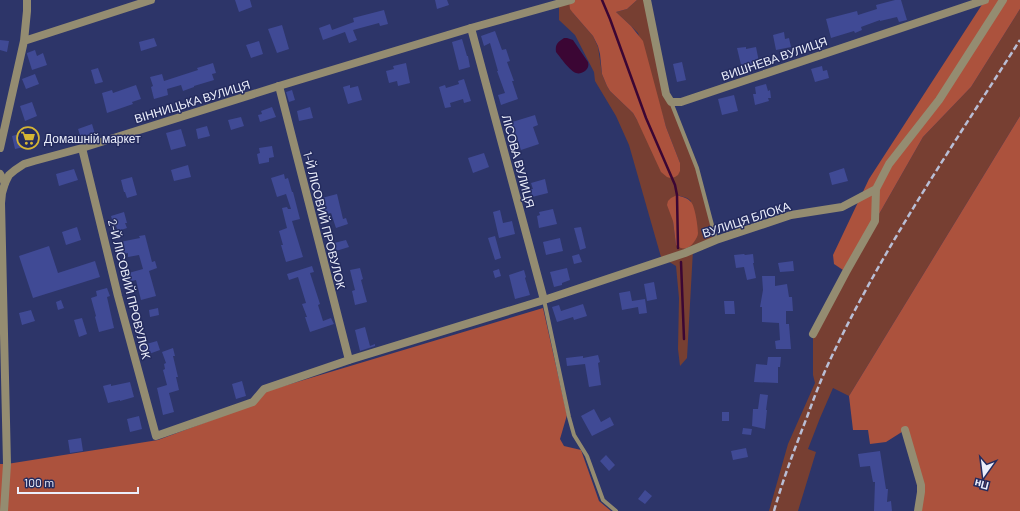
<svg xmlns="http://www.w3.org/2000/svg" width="1020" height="511" font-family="Barlow,sans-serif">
	<rect width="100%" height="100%" fill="#2d3569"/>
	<path fill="#773f32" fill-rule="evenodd" d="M571,0L573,13L593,36L598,47L602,74L607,86L610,91L633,113L637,120L680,163L666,127L638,33L631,26L616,12L627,9L637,0H647L666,94L697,168L716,240L693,250L687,358L680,366L678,349L679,298L676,266L661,257L629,145L616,116L595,81L594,72L575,35L559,20V3ZM677,195L687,198L691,201L676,245L673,221Z
		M1020,9V116L849,396L833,388L820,418L808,449L816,452L798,511H769L788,444L815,383L813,375V334L846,272L923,137L971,87Z"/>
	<path fill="#ac523d" d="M571,0H637L627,9L616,12L631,26L643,41L666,127L680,163V171L678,175L675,177L670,178L667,177L661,172L637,120L633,113L610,91L607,86L602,74L600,54L598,46L593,36L573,13L570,9L569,1Z
		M985,0H1020V9L971,87L923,137L846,272L834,264L833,255L869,179Z
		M1020,116V511H918L921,492L905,430L886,442L870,444L868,430H853L849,396Z
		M677,195C682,197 688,198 691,202C695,206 698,227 698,233C698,236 696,239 694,242C689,249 683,251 676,245L673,221L667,205L668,201L671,198Z
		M543,308L567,415L560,439L564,446L581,450L599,501L611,511H0V464H7L158,440L255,404L267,391Z"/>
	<path fill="#3b0634" d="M564,38H567L573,40L588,62C589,66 588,68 585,71C582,73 579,74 576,73C570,71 560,57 556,52C555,44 558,42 564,38Z"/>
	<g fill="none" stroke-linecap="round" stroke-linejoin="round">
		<path stroke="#3b0634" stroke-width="2.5" d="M602,0L610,19L646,118L675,185L677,195L678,248
			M681,262L684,339"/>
	</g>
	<path fill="#404a95" d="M235,0H250L252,7L239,12Z
		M435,0H447L449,5L437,9Z
		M895,0H901L907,20L899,22L897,17L880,21V20L861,27L862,30L855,33L854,31L831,38L826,19L857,11L858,15L877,9L876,5Z
		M384,10L388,24L380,26L379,23L353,30L357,40L349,43L345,32L323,40L319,28L330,24L332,30L354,22L353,18Z
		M282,25L289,49L277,53L268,29Z
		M495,31L502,50L506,49L510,61L507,62L514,81H512L518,99L501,105L498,95L505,93L497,71H498L490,43L484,46L481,36Z
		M784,32L785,39L789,38L791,47L776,50L773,35Z
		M154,38L157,46L141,51L139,42Z
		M462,39L467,56H468L470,67L459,70L452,42Z
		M0,40L9,41L7,52L0,50Z
		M259,41L263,54L251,58L246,45Z
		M746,47V49L756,47L759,62H757V66L742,69L737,48Z
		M35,50L37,56L43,53L47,65L32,70L27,54V53Z
		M682,62L686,80L677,82L673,64Z
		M213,63L216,73L212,74L214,80L194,86V87L183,91L181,85L167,89L168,95L154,99L151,87L153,86L150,77L162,74L164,81L198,70L197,68Z
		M406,63L410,83L398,86L397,81L389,83L386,71L394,69L393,66Z
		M822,66L823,71L827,70L829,78L815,82L811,69Z
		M98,68L103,82L95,84L91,70Z
		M35,74L39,84L26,89L22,79Z
		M464,79L471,101L464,103L463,99L450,103L451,107L445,108L439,87L445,85L446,88L459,84L458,81Z
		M766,84L768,91L770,90L771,98H768L769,101L755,105L753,94H756L755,87Z
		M136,85L141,99L132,102L133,104L107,113L102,93L112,90L113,93Z
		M350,85V88L358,86L362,100L348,104L343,87Z
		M292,90L295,100L289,102L286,92Z
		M734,95L738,111L722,115L718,99Z
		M32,102L37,116L25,121L20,106Z
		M272,107L276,117L260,122L258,115L262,114L261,111Z
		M310,107L313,118L299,121L297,111Z
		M535,115L538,125L533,127L539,144L521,150L514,129L511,130L509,123Z
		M241,117L244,126L231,130L228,120Z
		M92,124L95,134L81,138L78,129Z
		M207,126L210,136L198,139L196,129Z
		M181,129L186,146L171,150L166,133Z
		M34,130L38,144L15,149L12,136Z
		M272,146L274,157L269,158V162L259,164L257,154L260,153L259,148Z
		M484,153L489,167L473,173L468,158Z
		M188,165L191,177L174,181L171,170Z
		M844,168L848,181L832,185L829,173Z
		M74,169L78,180L59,186L56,174Z
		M284,174L285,179L288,178L292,192H293L300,219L292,221L303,257L286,262L281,245H283L279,231L287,228L282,208L287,207L288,209H291L286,194L277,197L271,178Z
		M132,177L137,195L127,198L125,192H124L121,180Z
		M545,179L548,193L532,197L531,189H533L531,183Z
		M337,194L343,219L346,218L348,224L336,228L331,213L326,214L322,198Z
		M553,209L557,224L539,228L537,216L540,215L539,212Z
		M500,210L503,223L512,221L515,234L499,238L493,212Z
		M124,212L127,223H125L127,228L118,231L116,226H114L111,216Z
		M77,227L81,240L66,245L62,232Z
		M581,227L586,248L580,250L574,228Z
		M145,235L152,262L155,261L157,268L149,271L156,296L141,300L136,280L127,282L125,274L143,269L139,255L128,257V253L123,254L120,242L140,238L139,236Z
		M495,236L501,258L495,260L488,238Z
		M560,238L563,251L546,255L543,242Z
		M346,240L349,247L336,251L334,243Z
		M49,246L58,273L95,261L100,277L33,298L19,256Z
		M579,254L582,262L574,264L572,256Z
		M744,254L745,255L753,254L754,263H753L756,278L747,280L744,267L736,268L734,255Z
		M793,261L794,271L780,272L778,263Z
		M312,266L314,272L310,273L320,304L318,305L323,321L331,318L334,324L310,332L305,317H307L302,304L306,303L298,277L289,280L287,274Z
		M360,268L363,279L361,280L367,302L355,305L352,291L355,290L350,270Z
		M567,268L570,280L562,283V285L554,287L550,272Z
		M499,269L501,276L495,278L493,271Z
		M524,270L526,277L525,278L530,295L515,299L509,275Z
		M762,276H775V286L787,284L789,297H792L793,311H786V324H789L791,349H776L775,341L780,340L779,323L762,322V307H760L763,290Z
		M654,282L657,299L647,301L644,284Z
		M107,288L110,296L107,297L114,328L99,332L95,317L96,316L91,298L97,296L96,291Z
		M630,291L632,301L645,299L647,313L639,314L638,307L622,310L619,293Z
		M61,300L64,308L58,310L56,302Z
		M724,301H734L735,314H725Z
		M583,304L587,316L574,320L573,317L557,322L552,307L559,305L561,311Z
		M158,308L159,315L150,317L149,310Z
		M31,310L35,321L22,325L19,313Z
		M82,318L87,334L79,337L74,320Z
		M365,327L370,346L375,344V346L360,351L355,330Z
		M157,341L160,350L146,355L143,345Z
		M173,348L175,356H173L178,377H176L179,390L169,393L174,412L163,415L157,388L167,385L163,370L165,369L164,364L166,363L162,352Z
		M598,355L600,362L598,363L601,385L589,387L585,364L567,366L566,358L583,356V358Z
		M768,357H781L780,367H778V383L754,382L756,364L767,365Z
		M242,381L246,396L236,399L232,384Z
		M130,382L134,397L120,401V400L108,403L103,386L111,384V386Z
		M760,394L768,395L766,410H767L765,429L752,426L753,409H758Z
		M594,409L601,422L610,417L614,425L592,436L581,416Z
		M722,412H729V421H722Z
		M139,416L142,429L130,432L127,419Z
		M743,428L752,429L751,435L742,434Z
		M81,438L83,451L70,453L68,440Z
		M746,448L748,457L733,460L731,451Z
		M880,451L886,489H888L887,502L891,501L892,511H874L875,482H873L870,466L860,467L858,454Z
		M606,455L615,465L609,471L600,461Z
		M645,490L652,496L645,504L638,499Z"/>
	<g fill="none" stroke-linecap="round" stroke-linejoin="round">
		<path stroke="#948c71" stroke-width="4" d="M671,102L697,168L716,240
			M544,300L569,417L574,435L587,456L603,500L616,511"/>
		<path stroke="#948c71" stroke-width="8" d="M647,0L666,94L671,102H681L985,0
			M471,28L544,300
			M24,41L151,0
			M279,86L349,360
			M0,148L24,41L27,11V0
			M82,148L118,296L156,436L253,402L264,389L349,360L544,300L685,253L716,240L791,215L842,207L876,189L889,164L939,100L1003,0
			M0,174L5,183
			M813,334L846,272L875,221L876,189
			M905,430L921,485V492L918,511"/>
		<path stroke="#948c71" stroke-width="8" d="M4,511L7,464L1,203L2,193L5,183L9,175L15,170L24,164L34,161L82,148L279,86L471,28L571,0"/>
		<path stroke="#b9bed5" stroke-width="2.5" stroke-dasharray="6 3" stroke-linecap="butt" d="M774,511C783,479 795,448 807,417C814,398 821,379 830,360C883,248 953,145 1020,40"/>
	</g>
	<defs>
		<g id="supermarket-ring" transform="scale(1.15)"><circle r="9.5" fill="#242b5e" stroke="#d5b534" stroke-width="1.5"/><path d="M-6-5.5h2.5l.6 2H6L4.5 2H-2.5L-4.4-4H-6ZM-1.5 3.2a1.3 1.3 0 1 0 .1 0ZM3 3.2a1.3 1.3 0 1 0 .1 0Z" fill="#d5b534"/></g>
	</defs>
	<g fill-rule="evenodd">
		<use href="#supermarket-ring" x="28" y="138"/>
	</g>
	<g text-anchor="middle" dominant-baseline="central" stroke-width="3" stroke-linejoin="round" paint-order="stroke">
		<g font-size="12" fill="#ebeefb" stroke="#242b5e">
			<text transform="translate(774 58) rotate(-19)">ВИШНЕВА ВУЛИЦЯ</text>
			<text transform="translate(192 101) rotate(-17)">ВІННИЦЬКА ВУЛИЦЯ</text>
			<text transform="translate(519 161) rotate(75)">ЛІСОВА ВУЛИЦЯ</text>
			<text transform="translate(746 219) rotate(-18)">ВУЛИЦЯ БЛОКА</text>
			<text transform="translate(325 220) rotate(76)">1-Й ЛІСОВИЙ ПРОВУЛОК</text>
			<text transform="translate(130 289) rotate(76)">2-Й ЛІСОВИЙ ПРОВУЛОК</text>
		</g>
		<g font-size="12" fill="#ebeefb" stroke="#242b5e" text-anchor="start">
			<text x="44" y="138">Домашній маркет</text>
		</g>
	</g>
	<g transform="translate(984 475) rotate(194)" stroke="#242b5e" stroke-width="3" paint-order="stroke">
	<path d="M0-3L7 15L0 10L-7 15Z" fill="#ebeefb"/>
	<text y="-6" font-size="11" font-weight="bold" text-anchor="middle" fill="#ebeefb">Пн</text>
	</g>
	<path d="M18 487v6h120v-6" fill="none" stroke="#ebeefb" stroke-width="2"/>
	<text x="24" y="487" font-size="12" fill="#ebeefb" stroke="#242b5e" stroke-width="3" paint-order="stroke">100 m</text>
</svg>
